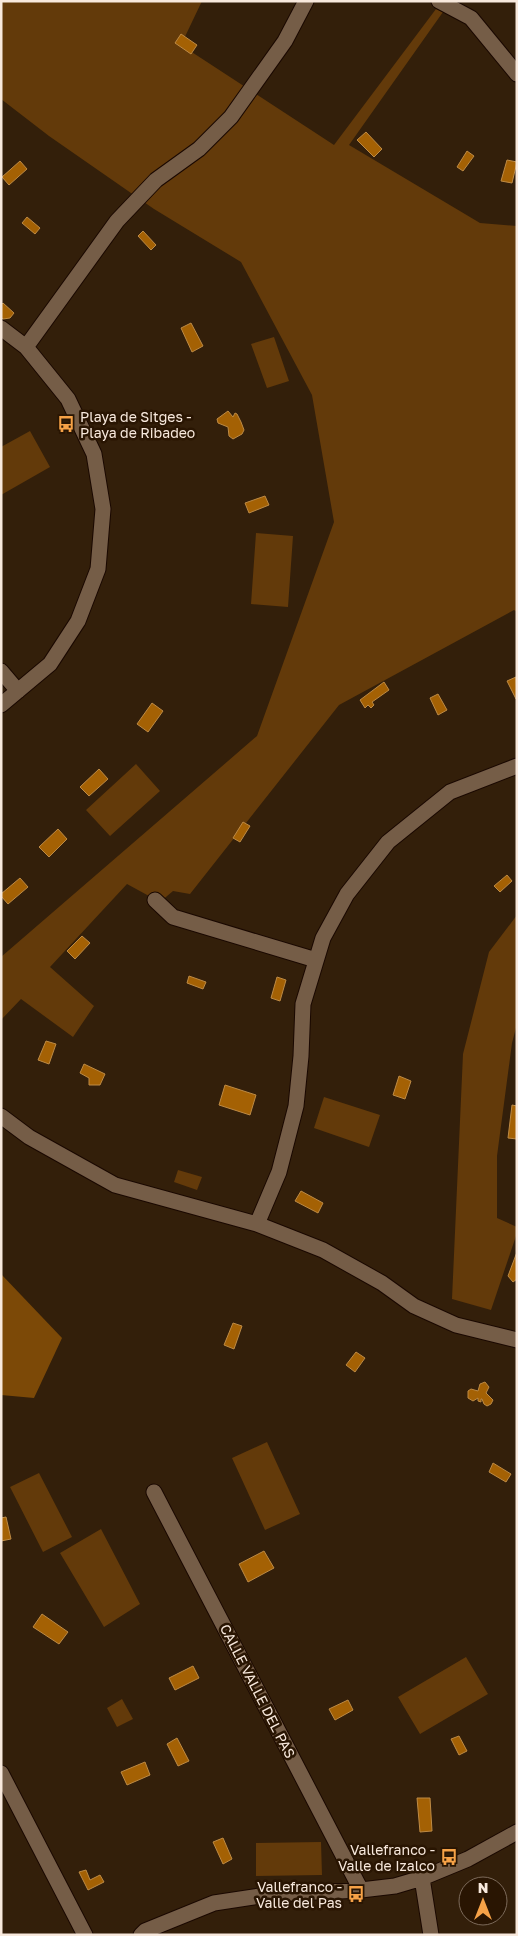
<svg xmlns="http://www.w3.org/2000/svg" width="518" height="1936" font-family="'Golos Text',sans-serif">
	<rect width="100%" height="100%" fill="#331f0a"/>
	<path fill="#633a0a" d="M1,1H202L181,45L334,145L436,9L443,12L349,145L480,223L517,226V612L514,610L339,705L190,894L173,891L160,902L127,884L50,967L94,1006L73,1037L21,999L1,1020V957L257,736L334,522L312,395L241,262L154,209L49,136L1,99Z
		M274,337L289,381L267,388L251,344Z
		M30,431L50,467L1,495V447Z
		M256,533L293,536L288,607L251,604Z
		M136,764L160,791L110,836L86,810Z
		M517,915V1024L512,1043L497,1156V1218L517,1227V1233L491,1310L452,1299L463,1054L489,952Z
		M324,1097L380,1115L369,1147L314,1128Z
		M178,1170L202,1177L197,1190L174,1182Z
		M267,1442L300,1514L265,1530L232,1458Z
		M39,1473L72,1537L43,1552L10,1487Z
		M101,1529L140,1604L104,1627L60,1553Z
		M466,1657L488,1694L420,1734L398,1697Z
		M122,1699L133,1719L117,1727L107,1708Z
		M321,1842L322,1875L256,1876V1843Z"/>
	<path fill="#7c4907" d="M1,1274L62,1338L34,1398L1,1395Z"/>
	<path fill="#a46104" stroke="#bd8a45" d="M181,34L197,45L191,54L175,43Z
		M366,132L382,149L374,157L357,140Z
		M467,151L474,156L463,171L457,167Z
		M507,160L517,162L512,183L501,181Z
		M20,161L27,169L9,185L2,177Z
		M27,217L40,228L35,234L22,223Z
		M143,231L156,245L151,250L138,236Z
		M3,303L14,313L10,318L3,319L1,317V305Z
		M191,323L203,346L192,352L181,328Z
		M228,411L233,417L235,413L237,414L241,422L244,430L242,434L233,439L229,436L228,427L218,423L217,419Z
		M265,496L269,505L249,513L245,503Z
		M516,677L517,698L516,699L507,681Z
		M384,682L389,690L372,702L374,705L371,708L368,705L365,708L360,700Z
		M438,694L447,710L438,715L430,698Z
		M152,703L163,711L148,732L137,724Z
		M99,769L108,779L89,796L80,787Z
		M243,822L250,826L240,842L233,838Z
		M58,829L67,839L49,857L39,847Z
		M507,875L512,881L500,892L494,886Z
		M20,878L28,887L8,904L1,896V894Z
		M82,936L90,943L75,959L67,951Z
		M189,976L206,982L203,989L187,983Z
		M277,977L286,980L280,1001L271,998Z
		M46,1041L56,1044L49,1064L38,1060Z
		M84,1064L105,1074L100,1085H89V1078L80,1073Z
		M399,1076L411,1081L405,1099L393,1095Z
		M225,1085L256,1095L250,1115L219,1105Z
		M512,1105L517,1106V1139L508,1138Z
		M301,1191L323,1203L318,1213L295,1201Z
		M517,1252V1279L513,1282L508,1276Z
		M233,1323L242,1326L234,1349L224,1345Z
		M356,1352L365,1358L355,1372L346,1365Z
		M485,1382L489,1387L486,1393L493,1400L491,1404L487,1406L484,1404L482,1399H481V1402L478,1401V1398L473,1401L468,1398V1391L471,1389L478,1391L480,1384Z
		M493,1463L511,1474L506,1482L489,1472Z
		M6,1517L11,1539L1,1541V1518Z
		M264,1551L274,1568L248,1582L239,1564Z
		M42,1614L68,1632L59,1644L33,1627Z
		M193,1666L199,1678L175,1690L169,1678Z
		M348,1700L353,1710L335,1720L329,1709Z
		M459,1736L467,1751L459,1755L451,1739Z
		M177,1738L189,1761L178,1766L167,1744Z
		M145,1762L150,1775L127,1785L121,1772Z
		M417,1798H430L432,1831L420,1832Z
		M223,1838L232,1859L223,1864L213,1842Z
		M86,1870L90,1880L100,1875L104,1882L88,1890L79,1872Z"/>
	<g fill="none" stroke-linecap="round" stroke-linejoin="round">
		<g stroke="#1a0800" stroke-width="17">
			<path id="minor" d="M439,1L471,18L517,74
				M1,328L26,347L68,399L94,454L103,509L98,569L78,621L50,664L1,705
				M26,347L117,221L156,180L199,149L231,117L285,41L306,1
				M1,671L18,691
				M155,900L173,917L316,960
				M1,1116L29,1137L115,1185L257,1224L323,1250L382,1283L414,1306L456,1325L517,1340
				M257,1224L279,1172L296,1106L301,1056L303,1004L323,938L347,894L388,842L450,792L517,766
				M154,1492L361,1890
				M1,1773L85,1935
				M422,1878L431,1935
				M141,1935L145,1931L214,1903L273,1894L361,1890L395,1886L422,1878L468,1859L517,1832"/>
		</g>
		<use href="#minor" stroke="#755d47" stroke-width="15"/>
	</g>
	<defs>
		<g id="bus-bare" transform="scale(1.35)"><path d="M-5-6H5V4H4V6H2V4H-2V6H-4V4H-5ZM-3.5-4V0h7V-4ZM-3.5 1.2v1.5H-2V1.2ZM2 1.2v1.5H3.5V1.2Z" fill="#f6a247" stroke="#291502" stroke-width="2.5" paint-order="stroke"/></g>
	</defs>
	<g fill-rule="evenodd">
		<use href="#bus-bare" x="66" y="424"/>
		<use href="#bus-bare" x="449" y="1857"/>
		<use href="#bus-bare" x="356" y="1894"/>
	</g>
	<g text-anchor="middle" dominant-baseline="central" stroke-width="5" stroke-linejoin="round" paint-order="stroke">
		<g font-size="14" fill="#f8e9dd" stroke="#291502" text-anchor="end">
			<text x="80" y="416" text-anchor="start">Playa de Sitges -<tspan x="80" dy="16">Playa de Ribadeo</tspan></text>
			<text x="435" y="1849">Vallefranco -<tspan x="435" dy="16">Valle de Izalco</tspan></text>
			<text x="342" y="1886">Vallefranco -<tspan x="342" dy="16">Valle del Pas</tspan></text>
		</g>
		<g font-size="14" fill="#f8e9dd" stroke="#291502">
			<text transform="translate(258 1691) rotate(63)">CALLE VALLE DEL PAS</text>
		</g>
	</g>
	<rect width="518" height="1936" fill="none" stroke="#f8e9dd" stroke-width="5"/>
	<g transform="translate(483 1901)"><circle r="24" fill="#291502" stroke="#7c6a5a"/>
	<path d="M0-4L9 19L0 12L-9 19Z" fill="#f6a247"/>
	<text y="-8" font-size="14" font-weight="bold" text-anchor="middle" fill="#f8e9dd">N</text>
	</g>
</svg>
